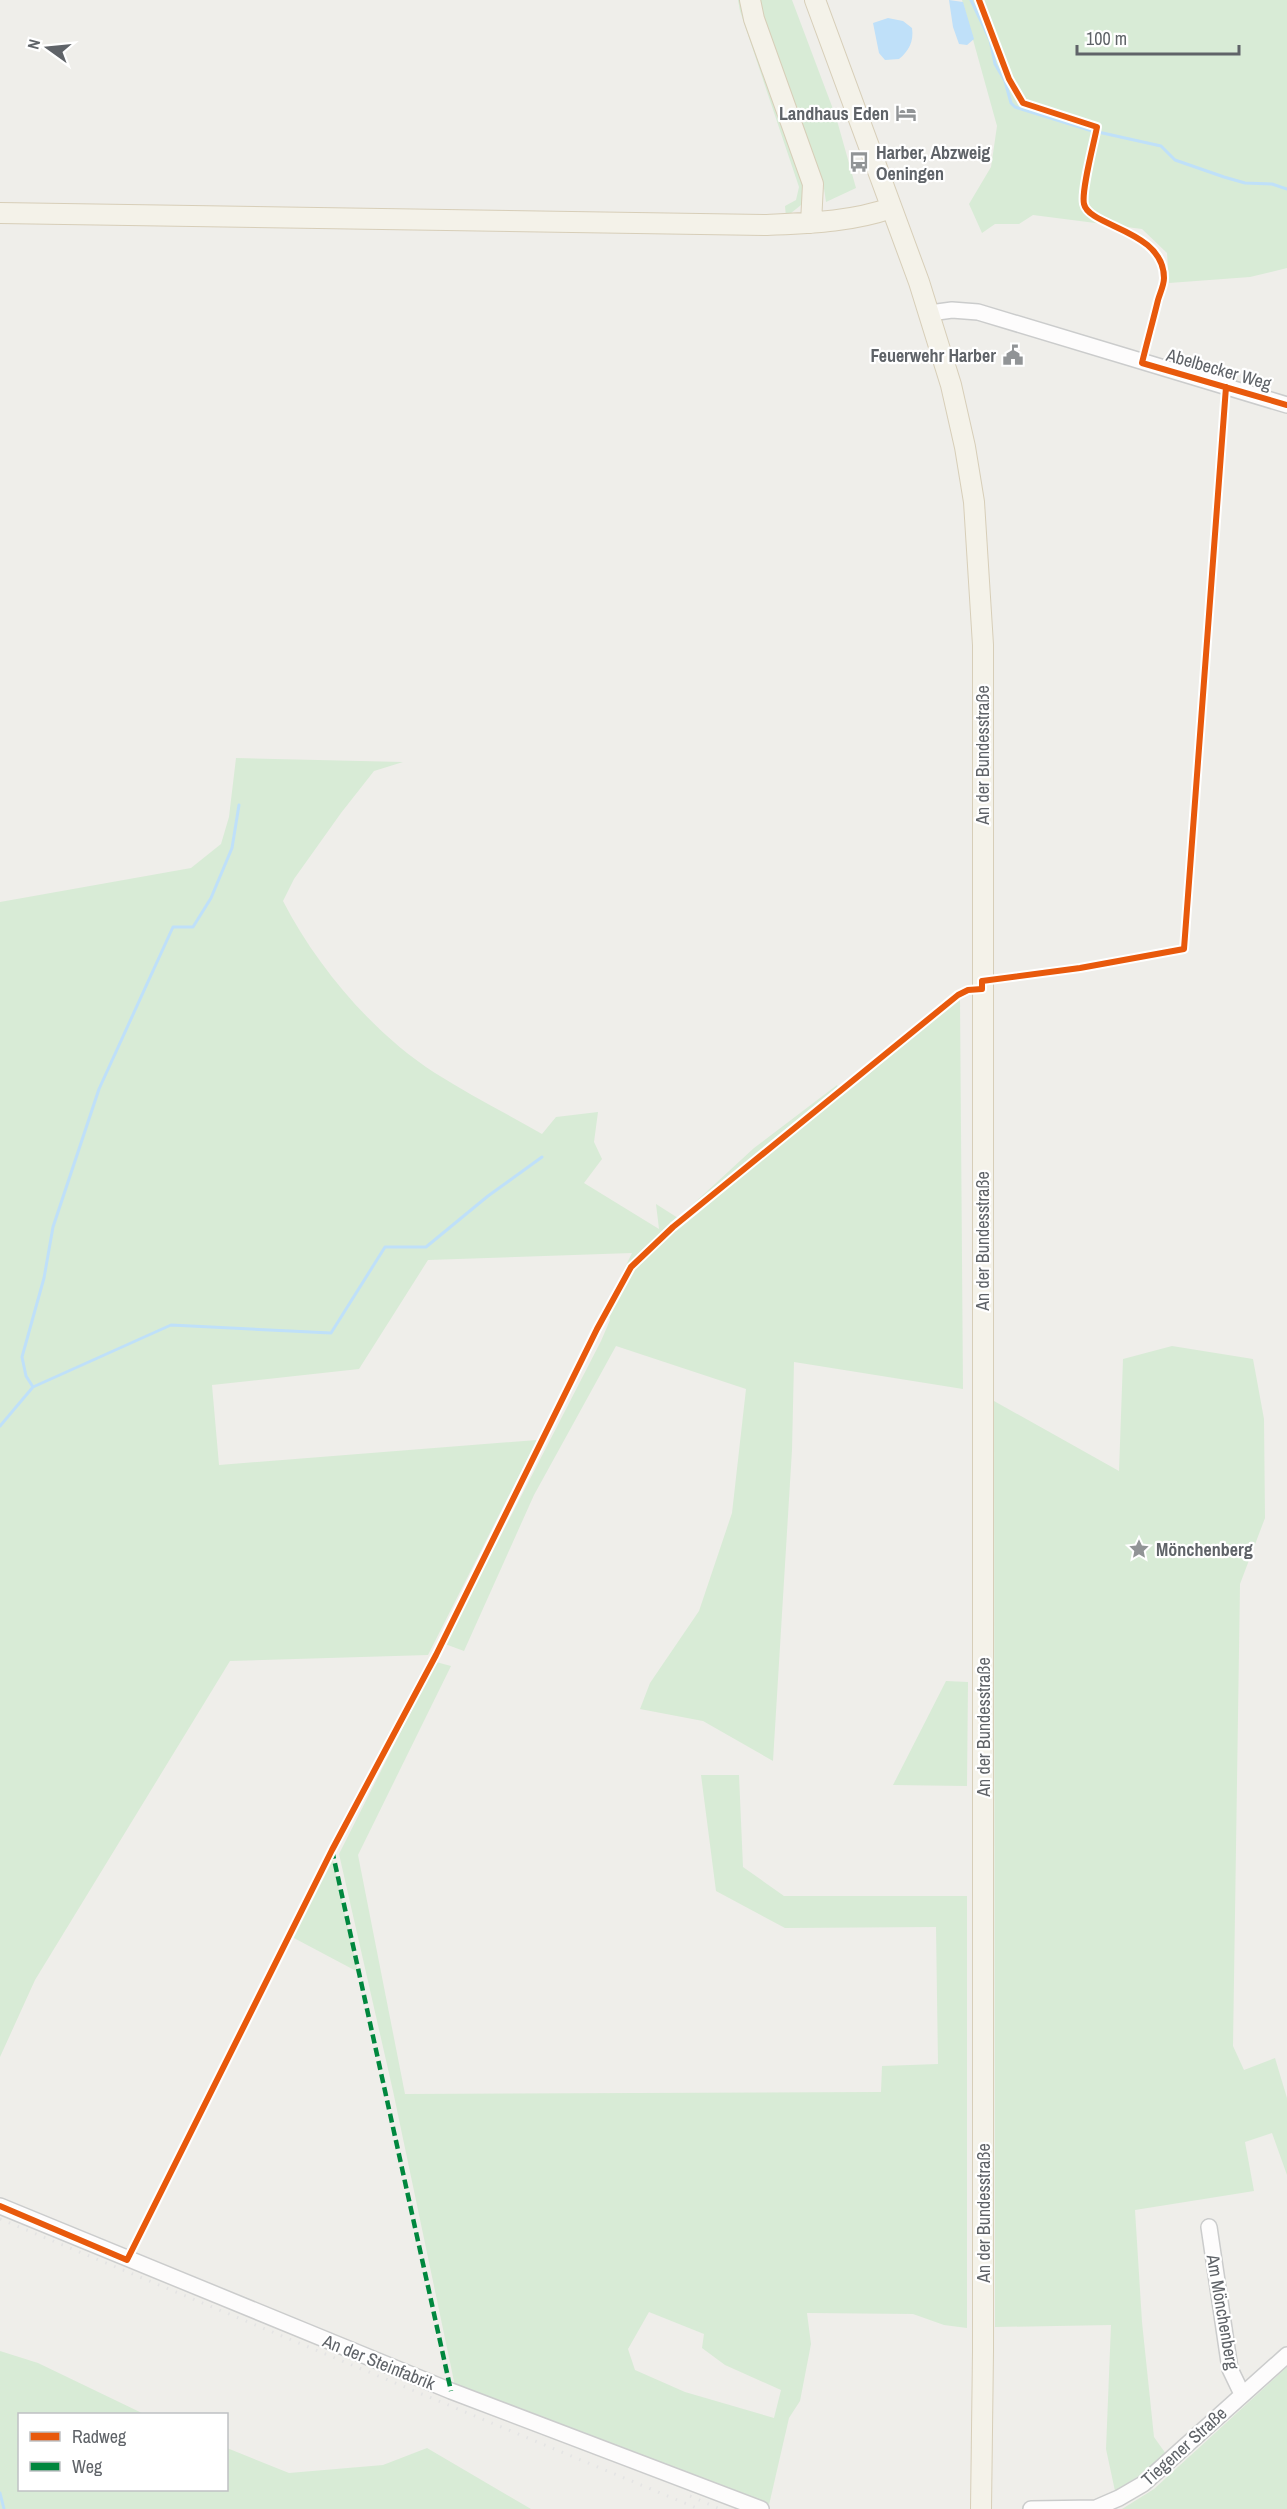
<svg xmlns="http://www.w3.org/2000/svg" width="1287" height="2509" font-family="'Archivo Narrow',sans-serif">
	<rect width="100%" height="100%" fill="#efeeea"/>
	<path fill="#d8ebd6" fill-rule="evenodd" d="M738,0H746L807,193L801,205L786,217L785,206L796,200L799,187L740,11Z
		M760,0H792L836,117L856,188L826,202L823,182L761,13Z
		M962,0H1287V268L1250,277L1169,283L1167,253L1142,229L1033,215L1019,224H995L982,233L969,204L991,167L997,126Z
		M236,758L403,762L374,771L341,813L294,879L283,901C317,967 373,1033 435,1073C470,1095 507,1114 542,1134L556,1117L598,1112L594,1142L602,1159L584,1183L659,1229L656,1204L678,1218L754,1148L837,1085L842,1096L960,999L963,1389L794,1362L792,1450L773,1761L703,1721L640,1709L650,1683L699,1611L732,1513L746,1389L616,1346L534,1495L464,1651L445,1644L601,1341L610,1320L607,1304L632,1253L428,1260L359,1369L212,1385L219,1465L537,1440L428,1655L230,1661L35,1980L0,2057V902L191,868L221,844L229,817Z
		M1172,1346L1253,1359L1264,1419L1265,1518L1240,1584L1233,2046L1244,2070L1275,2058L1287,2098V2175L1272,2133L1245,2142L1254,2191L1135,2210L1142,2322L1154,2437L1166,2454L1142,2474L1115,2491L1106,2449L1111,2325L995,2327L994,1401L1119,1471L1123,1359Z
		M436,1662L451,1666L358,1855L405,2094L881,2092L882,2066L938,2064L936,1927L785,1928L716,1891L701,1775H739L743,1867L784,1896H967V2328L944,2325L913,2314L807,2313L811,2344L800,2401L789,2418L769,2505L455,2386L393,2091L339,1854ZM649,2312L704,2334L702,2348L725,2365L781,2390L774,2418L685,2392L635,2370L628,2349Z
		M946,1681L968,1682L967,1786L893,1785Z
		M332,1856L358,1972L292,1937Z
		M0,2351L38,2363L144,2414H20V2490H226L227,2448L289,2473L383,2465L427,2448L531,2509H0Z
		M1287,2367V2509H1122L1154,2489Z"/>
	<path fill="#bfe0f9" d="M949,0L963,2L974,39L967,45L959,44L953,27Z
		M888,18L903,21L912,28C914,41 909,51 899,59L885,60L879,53L873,23Z"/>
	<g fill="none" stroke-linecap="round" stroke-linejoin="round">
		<path stroke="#bfe0f9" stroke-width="3" d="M971,0L990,40L995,64L1005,81L1011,103L1015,107L1089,130L1161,146L1175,160L1224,177L1245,183L1272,184L1287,189
			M33,1387L26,1376L22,1357L44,1278L53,1227L99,1089L173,927H193L211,898L232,848L239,805
			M0,1426L33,1387L171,1325L331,1333L385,1247H426L488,1196L542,1157
			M0,2493L4,2509"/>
		<g stroke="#cbcccc" stroke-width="18">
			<path id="minor" d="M930,313L952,310L978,312L1287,405
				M0,2206L451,2391L761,2509
				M1209,2227L1230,2369L1242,2394
				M1031,2509L1096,2508L1119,2498L1143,2484L1287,2355"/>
		</g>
		<g stroke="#d7ceb8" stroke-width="22">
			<path id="major" d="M750,0L754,19L813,184L811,223
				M815,0L919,282L951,385L965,447L974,502L983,645V2351L981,2509
				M0,213L767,225C809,223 851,222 891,208"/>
		</g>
		<use href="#minor" stroke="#fdfcfc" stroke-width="15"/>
		<use href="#major" stroke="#f4f2e9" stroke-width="20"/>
		<path stroke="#e4e4e4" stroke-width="3" stroke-dasharray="1.5 8" stroke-linecap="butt" d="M0,2219L699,2509
			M690,2496L720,2509"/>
		<path stroke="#00873e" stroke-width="4.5" stroke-dasharray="9 4.5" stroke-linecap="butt" d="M332,1850L451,2391"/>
		<g stroke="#fff" stroke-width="10">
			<path id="cycleway" d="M979,0L1009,79L1023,103L1097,127C1094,143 1081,191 1084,204C1089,227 1164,230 1164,278C1164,285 1160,293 1158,300C1153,321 1147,342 1142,363L1287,405
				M0,2206L127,2260L332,1850L436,1655L597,1329L631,1267L673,1227L958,995L968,990L982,989V981L1080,968L1184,949L1226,387"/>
		</g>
		<use href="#cycleway" stroke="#e8590c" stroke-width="6"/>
	</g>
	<defs>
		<g id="hotel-bare" transform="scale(1.62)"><path d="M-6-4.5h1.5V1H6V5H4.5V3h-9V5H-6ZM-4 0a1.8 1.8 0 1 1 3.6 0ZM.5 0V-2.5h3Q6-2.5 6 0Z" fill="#919496" stroke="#fff" stroke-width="2.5" paint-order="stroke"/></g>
		<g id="bus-bare" transform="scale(1.62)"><path d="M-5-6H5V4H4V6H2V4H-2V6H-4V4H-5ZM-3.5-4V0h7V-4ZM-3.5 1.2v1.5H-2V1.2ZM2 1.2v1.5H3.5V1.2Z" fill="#919496" stroke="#fff" stroke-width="2.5" paint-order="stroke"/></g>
		<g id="civic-bare" transform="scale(1.62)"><path d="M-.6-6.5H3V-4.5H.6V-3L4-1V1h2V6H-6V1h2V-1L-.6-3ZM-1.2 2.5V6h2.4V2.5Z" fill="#919496" stroke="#fff" stroke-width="2.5" paint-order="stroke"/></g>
		<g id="sight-bare" transform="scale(1.62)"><path d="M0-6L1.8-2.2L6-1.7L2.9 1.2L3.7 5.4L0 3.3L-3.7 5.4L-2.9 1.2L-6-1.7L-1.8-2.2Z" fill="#919496" stroke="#fff" stroke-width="2.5" paint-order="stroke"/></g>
	</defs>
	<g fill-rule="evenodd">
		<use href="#hotel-bare" x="906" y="113"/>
		<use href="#bus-bare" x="859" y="162"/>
		<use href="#civic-bare" x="1013" y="355"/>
		<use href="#sight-bare" x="1139" y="1549"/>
	</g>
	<g text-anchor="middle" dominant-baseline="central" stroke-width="4.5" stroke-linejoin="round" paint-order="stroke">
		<g font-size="18" font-weight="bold" fill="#5f6368" stroke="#fff" text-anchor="end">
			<text x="889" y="113">Landhaus Eden</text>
			<text x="876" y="152" text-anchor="start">Harber, Abzweig<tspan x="876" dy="21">Oeningen</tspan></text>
			<text x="996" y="355">Feuerwehr Harber</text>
			<text x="1156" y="1549" text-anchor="start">Mönchenberg</text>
		</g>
		<g font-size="18" fill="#5f6368" stroke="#fff">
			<text transform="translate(1219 369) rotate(16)">Abelbecker Weg</text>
			<text transform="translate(982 755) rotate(-90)">An der Bundesstraße</text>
			<text transform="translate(982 1241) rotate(-90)">An der Bundesstraße</text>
			<text transform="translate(983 1727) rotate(-90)">An der Bundesstraße</text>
			<text transform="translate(983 2213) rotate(-90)">An der Bundesstraße</text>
			<text transform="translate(1223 2312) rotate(80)">Am Mönchenberg</text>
			<text transform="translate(379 2362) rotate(22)">An der Steinfabrik</text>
			<text transform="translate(1184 2446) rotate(-42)">Tiegener Straße</text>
		</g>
	</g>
	<rect x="18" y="2413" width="210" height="78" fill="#ffffff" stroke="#bfc1c3" stroke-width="1.5"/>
	<rect x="30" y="2432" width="30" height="9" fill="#e8590c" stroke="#bfc1c3" stroke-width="1.5"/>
	<text x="72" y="2443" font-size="18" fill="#5f6368">Radweg</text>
	<rect x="30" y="2462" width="30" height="9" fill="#00873e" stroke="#bfc1c3" stroke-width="1.5"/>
	<text x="72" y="2473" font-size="18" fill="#5f6368">Weg</text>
	<g transform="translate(48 48) rotate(285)" stroke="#ffffff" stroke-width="4.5" paint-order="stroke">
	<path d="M0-4.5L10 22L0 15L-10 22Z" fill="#5f6368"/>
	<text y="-9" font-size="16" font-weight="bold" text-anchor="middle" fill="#5f6368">N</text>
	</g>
	<path d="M1077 45v9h162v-9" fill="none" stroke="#5f6368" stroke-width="3"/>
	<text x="1086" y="45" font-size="18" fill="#5f6368" stroke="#ffffff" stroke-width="4.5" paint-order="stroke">100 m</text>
</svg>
